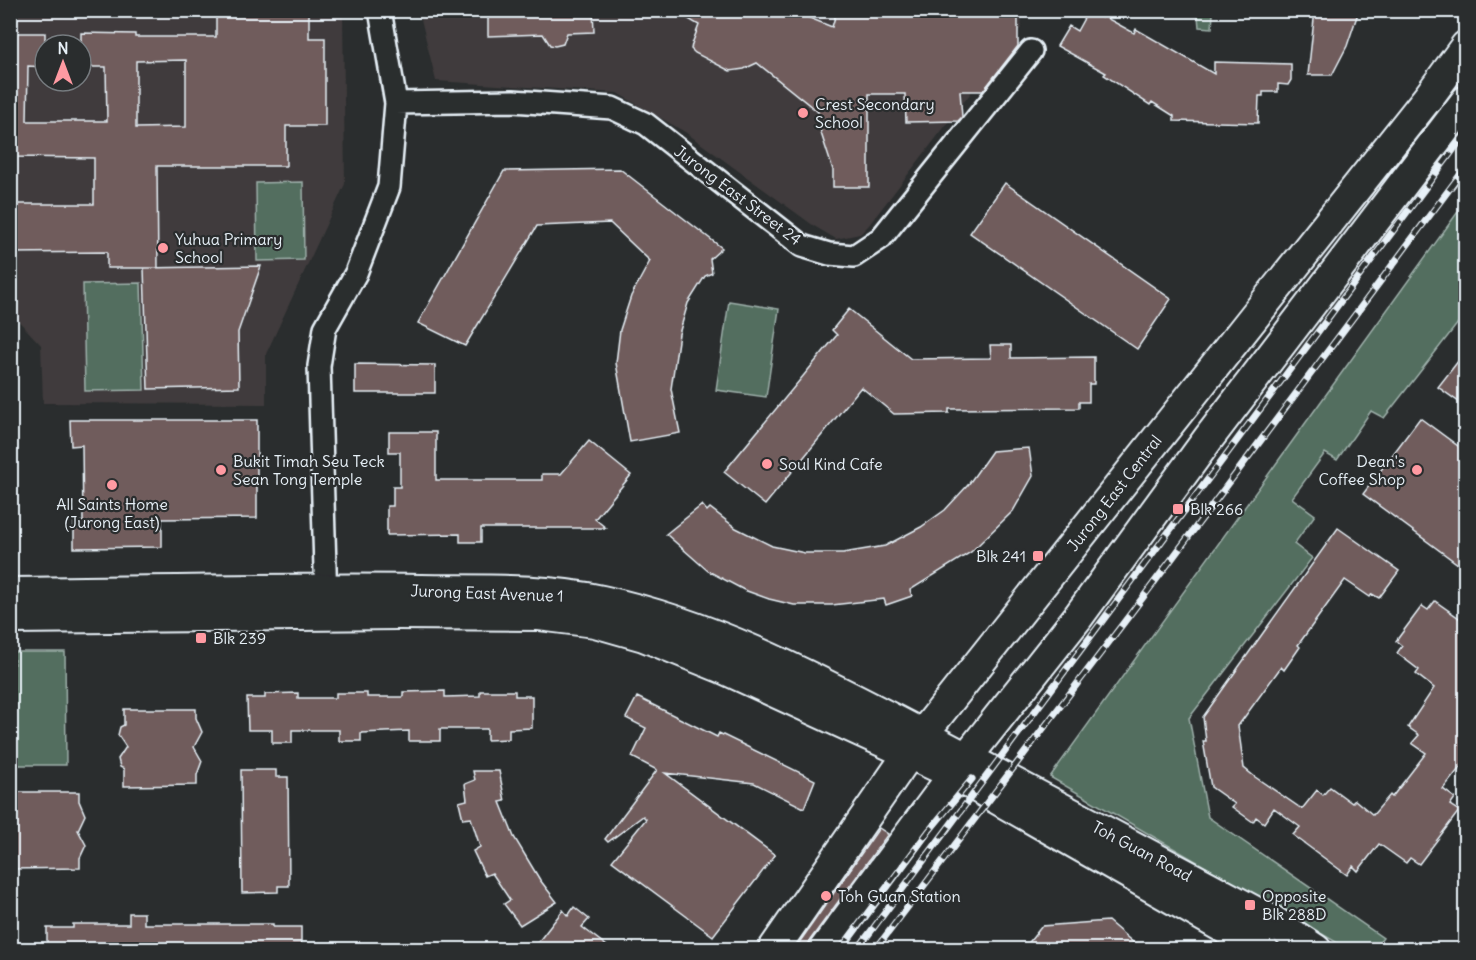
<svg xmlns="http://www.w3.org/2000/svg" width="1476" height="960" font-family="Delius,sans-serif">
	<rect width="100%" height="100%" fill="#2a2d2e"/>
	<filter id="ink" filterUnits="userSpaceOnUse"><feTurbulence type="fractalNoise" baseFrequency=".0167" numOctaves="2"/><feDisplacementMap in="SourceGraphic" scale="12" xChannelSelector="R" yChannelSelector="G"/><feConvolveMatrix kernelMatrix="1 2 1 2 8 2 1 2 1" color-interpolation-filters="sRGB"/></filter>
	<g filter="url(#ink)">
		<path fill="#3f3b3c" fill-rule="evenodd" d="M343,10L345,184L266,354V404L43,403L41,345L11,313V11ZM45,45H81V81H45Z
			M419,11H1023L1021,28L869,225L860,234L836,239L814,226L685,132L617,93L436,81Z"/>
		<path fill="#536e5e" stroke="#9eb0ab" stroke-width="1.5" d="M1181,11H1209L1213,14L1212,28L1199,27L1198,16L1182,14Z
			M303,182L304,260L257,261L256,183Z
			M1465,202V314L1384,418L1371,411L1337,460L1325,453L1292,498L1315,515L1294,544L1312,558L1189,718L1208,817L1383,938L1374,949H1348L1050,777Z
			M141,283L144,390L85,391L83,284Z
			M729,301L779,309L766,397L716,390Z
			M14,652H65L66,765H15Z"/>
		<path fill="#6f5c5b" stroke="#e8f1f8" stroke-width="1.5" fill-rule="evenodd" d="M216,10H309V38H325V126H286V166H157L158,268H107V252L10,253V204H94V158L10,157V33H45V67L28,66L27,121H107L106,67H81V33L135,34V37H216ZM186,60V127L136,128V61Z
			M488,10H593L594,32L567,33L563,44L555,46L550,45L543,34L488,36Z
			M673,10H790L832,27L837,10L1018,11V46L983,91H960L962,117L958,121L906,122L905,94H869V187H833V170L821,133L818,112L757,63L744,69L730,71L695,53L691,49L692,44L699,25Z
			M1315,10H1359L1347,46L1332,75H1308Z
			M1088,11L1102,18L1103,16L1134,33L1136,29L1214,74V62L1291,64V80L1288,85L1278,84V92H1263V96H1259L1258,123L1174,121V116L1152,102L1150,105L1104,75L1106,73L1057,46L1069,26L1077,31Z
			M620,169L722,248L710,259L712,273L705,276L688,303L679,334L671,389L680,433L630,442L616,363L620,330L631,296L650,261L610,223L537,226L465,346L418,323L504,171Z
			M1005,183L1171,299L1137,349L970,233Z
			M261,266L238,332L239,387L148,389L144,268Z
			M849,309L911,359L991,358L990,345H1011V358L1094,357V384H1089V402H1079V408L949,409V413L894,414L861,387L765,505L724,472L837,335L832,330Z
			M1466,351V407L1438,387Z
			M355,364L435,365V393H355Z
			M1420,418L1466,452V570L1363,494Z
			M70,420H257V518L162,519V547L74,548V522H83L82,445L71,446Z
			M389,432H436V480H542V474H561L589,441L631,475L595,519L606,528H481V542H460V534L387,535V506H393V487H400V452H389Z
			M1029,448L1033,476L1013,511L971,552L910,590L912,596L886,605L884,599L832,605H794L769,599L744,590L708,571L666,534L702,505L707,511L710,508L736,528L772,546L805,553H843L885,546L921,527L945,510L968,485L992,451Z
			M1338,528L1399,571L1379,598L1372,594L1370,597L1345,580L1298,645L1300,647L1284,670L1281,667L1238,726L1244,768L1255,777L1302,809L1317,790L1323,795L1330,787L1352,803L1355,800L1373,815L1390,795L1392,797L1426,753L1412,743L1419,735L1408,727L1434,688L1416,674L1419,670L1397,653L1402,646L1396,641L1422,606L1428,610L1435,601L1466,623V760L1443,789L1455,798L1450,805L1459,811L1419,864L1410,858L1406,863L1379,844L1358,871L1353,866L1347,875L1293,835L1300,827L1274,808L1264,823L1256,817L1253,822L1232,807L1235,804L1211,787L1203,741H1206L1203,717Z
			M445,691V697L480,696V691H515V696H532V728L509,729V739L487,740V729H440V741H409V731L361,733V741H339V730H292V743H272V730H248L247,698H265V694L298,693V698H336V693H367V697H403V692Z
			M637,697L717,737L719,733L815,780L804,808L754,783L665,773L775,855L713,936L612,861L646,819L643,816L608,842L605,839L657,770L632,757L646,728L626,718Z
			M124,709H196V718L202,732L194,747L202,761L197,775V785L124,786V769L120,767L118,759L126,747L118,735L120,727L124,725Z
			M241,770H276V777H288L289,886H278V892L242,893Z
			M473,771H499L505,801L500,802L514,837L540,880L557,902L520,925L504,904L510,900L492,873L485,876L473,851L480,847L471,818L463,819L459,802L467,800L465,784L475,780Z
			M10,792H79V801L85,815L78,830L86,845L80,858V868L10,869Z
			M879,828L888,834L810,940L807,950H794Z
			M574,907L589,919L582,927L612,950H532L563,910L568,916Z
			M129,913H144V924H273V927H301V945H293V950L47,948V928H73V924H129Z
			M1108,921L1142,950H1023L1042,926Z"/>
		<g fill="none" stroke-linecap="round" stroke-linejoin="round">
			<g stroke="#e8f1f8" stroke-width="26">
				<path id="street" d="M396,103L513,101L612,108L646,124L802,246L829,254L854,256L881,238L1031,51
					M326,602L319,366L325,328L356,273L389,187L396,103L380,10"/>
			</g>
			<g stroke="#e8f1f8" stroke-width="34">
				<path id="secondary" d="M10,593C147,592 284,588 421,590C481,591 543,588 602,601C716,625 821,682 923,735C1041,797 1157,859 1274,922L1316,950
					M10,618L397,614L539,615L595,622L644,636L723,668L954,774L1263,950
					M773,950L922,735L1430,95L1466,46
					M824,950L967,757L1078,617L1208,439L1466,101"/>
			</g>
			<use href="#street" stroke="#2a2d2e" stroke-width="21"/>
			<use href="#secondary" stroke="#2a2d2e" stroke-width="30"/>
			<g stroke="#e8f1f8" stroke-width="7">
				<path id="rail" d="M840,950L928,832L972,779
					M857,950L1466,133
					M875,950L1144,596L1466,167"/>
			</g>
			<use href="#rail" stroke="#2a2d2e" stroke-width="4.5" stroke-dasharray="14" stroke-linecap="butt"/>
		</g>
	</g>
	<g fill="#ff9aa2" stroke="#2a2d2e" stroke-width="2">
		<circle cx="803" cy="113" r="6"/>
		<circle cx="163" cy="248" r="6"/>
		<circle cx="767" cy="464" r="6"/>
		<circle cx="221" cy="470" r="6"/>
		<circle cx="1417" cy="470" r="6"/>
		<circle cx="112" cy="485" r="6"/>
		<rect x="1172" y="503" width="12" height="12" rx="3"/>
		<rect x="1032" y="550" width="12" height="12" rx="3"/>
		<rect x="195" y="632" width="12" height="12" rx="3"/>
		<circle cx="826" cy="896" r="6"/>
		<rect x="1244" y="899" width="12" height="12" rx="3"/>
	</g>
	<g text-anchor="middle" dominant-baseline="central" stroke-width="4.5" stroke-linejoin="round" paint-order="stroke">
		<g font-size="16" fill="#e8f1f8" stroke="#2a2d2e" text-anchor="start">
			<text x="815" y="104">Crest Secondary<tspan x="815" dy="18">School</tspan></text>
			<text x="175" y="239">Yuhua Primary<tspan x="175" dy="18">School</tspan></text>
			<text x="233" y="461">Bukit Timah Seu Teck<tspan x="233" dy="18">Sean Tong Temple</tspan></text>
			<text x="1405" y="461" text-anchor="end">Dean's<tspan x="1405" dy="18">Coffee Shop</tspan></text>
			<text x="779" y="464">Soul Kind Cafe</text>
			<text x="112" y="504" text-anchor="middle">All Saints Home<tspan x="112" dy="18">(Jurong East)</tspan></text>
			<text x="1190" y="509">Blk 266</text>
			<text x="1026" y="556" text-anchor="end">Blk 241</text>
			<text x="213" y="638">Blk 239</text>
			<text x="838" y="896">Toh Guan Station</text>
			<text x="1262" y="896">Opposite<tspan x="1262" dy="18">Blk 288D</tspan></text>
		</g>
		<g font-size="16" fill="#e8f1f8" stroke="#2a2d2e">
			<text transform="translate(738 195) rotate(37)">Jurong East Street 24</text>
			<text transform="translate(1114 493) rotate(-52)">Jurong East Central</text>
			<text transform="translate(487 593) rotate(2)">Jurong East Avenue 1</text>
			<text transform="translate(1142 851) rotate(28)">Toh Guan Road</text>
		</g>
	</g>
	<rect width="1476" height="960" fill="none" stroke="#2a2d2e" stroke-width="36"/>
	<rect x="18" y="18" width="1440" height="924" fill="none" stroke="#e8f1f8" stroke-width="2" filter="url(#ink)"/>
	<g transform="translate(63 63)"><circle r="28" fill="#2a2d2e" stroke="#767b7f" stroke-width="1.5"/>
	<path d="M0-4.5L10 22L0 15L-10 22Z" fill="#ff9aa2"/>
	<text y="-9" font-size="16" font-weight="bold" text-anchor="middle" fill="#e8f1f8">N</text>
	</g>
</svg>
